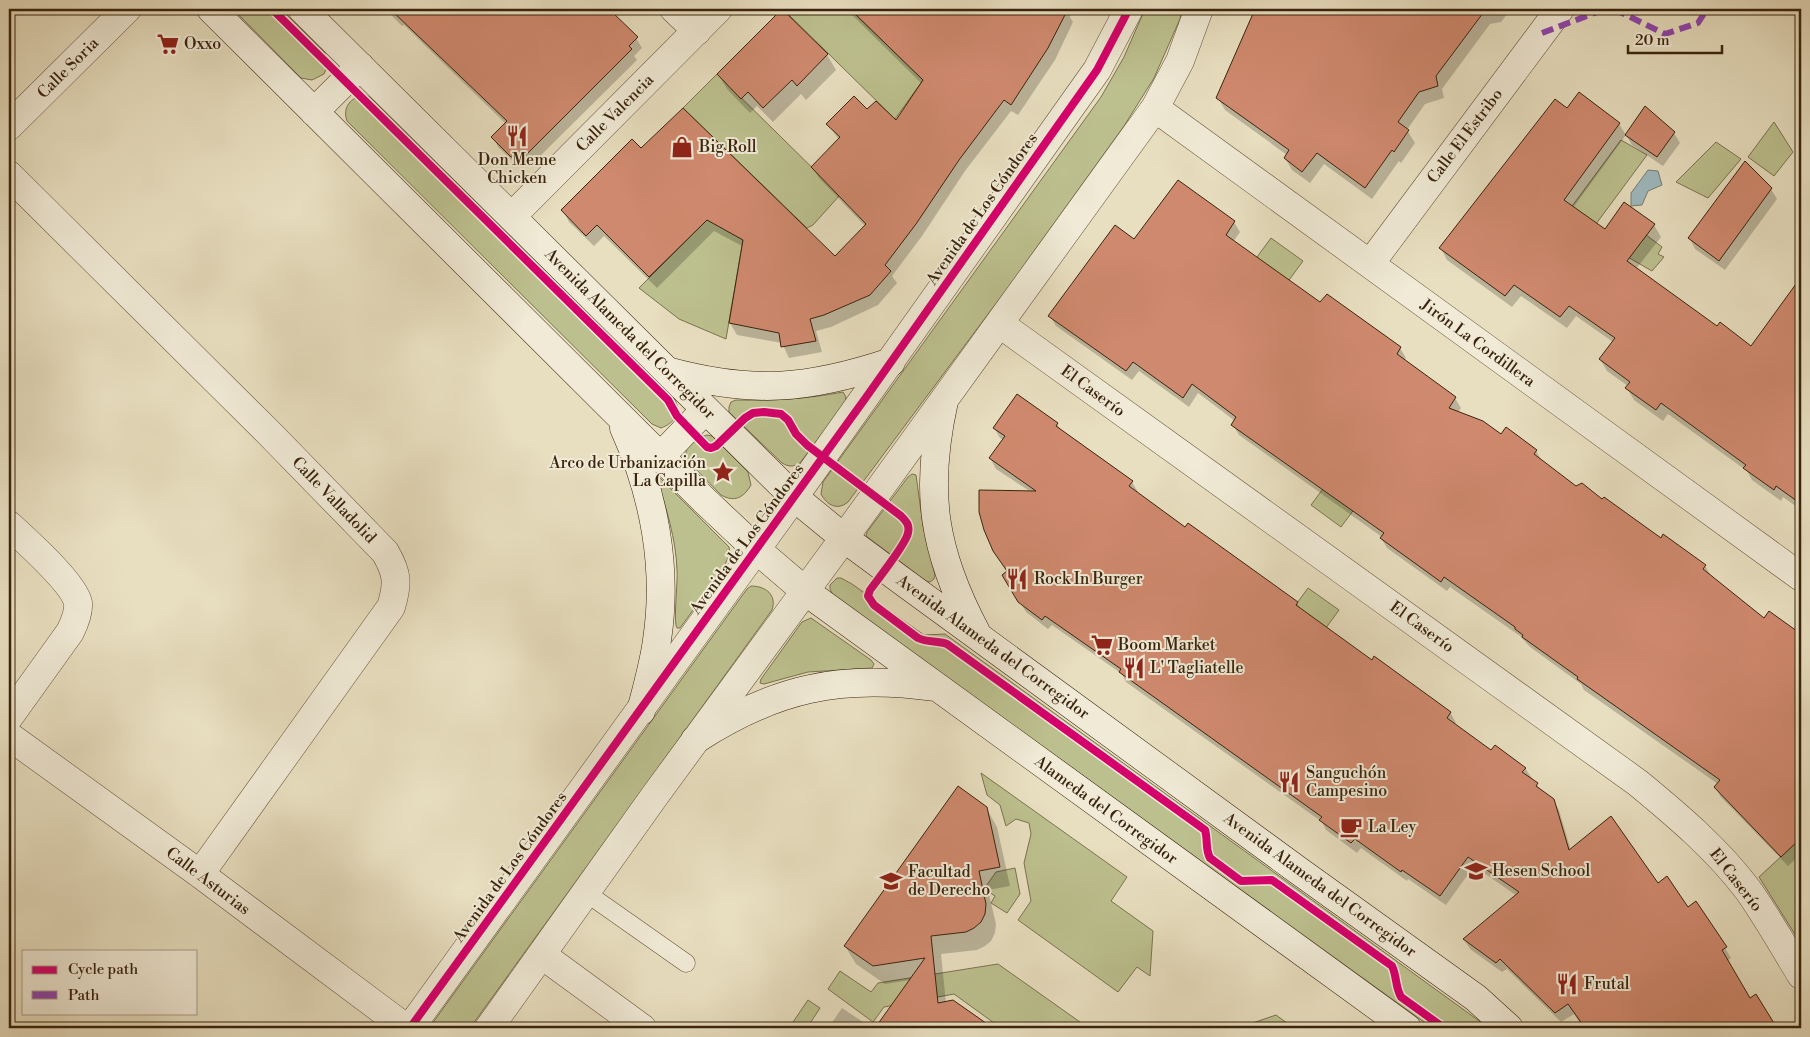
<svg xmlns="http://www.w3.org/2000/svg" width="1810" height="1037" font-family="'Libre Bodoni',serif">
	<rect width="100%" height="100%" fill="#e8dfc0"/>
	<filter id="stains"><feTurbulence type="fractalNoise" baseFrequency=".004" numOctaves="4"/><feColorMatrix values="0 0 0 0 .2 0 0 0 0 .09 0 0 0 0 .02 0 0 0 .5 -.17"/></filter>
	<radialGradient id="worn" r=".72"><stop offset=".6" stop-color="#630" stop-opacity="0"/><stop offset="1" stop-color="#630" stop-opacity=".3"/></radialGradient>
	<path fill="#bcc08e" stroke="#7b724e" d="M233,9H281L325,53L328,64L324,74L312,80L301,78Z
		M783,9H850L923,80L895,119Z
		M1145,9H1182L1180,19L1154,78L1124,126L1006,290L848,502C837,511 827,505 821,494L823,482L1101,97L1124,57Z
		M717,74L840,195L813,225L807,228L683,108Z
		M365,95L370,97L675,400C682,413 674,423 661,428L652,424L347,121C342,107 351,97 365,95Z
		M1774,122L1793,152L1774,176L1748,157Z
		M1621,140L1647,155L1593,228L1567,213Z
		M1716,142L1741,159L1708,198L1676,182Z
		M710,217L743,240L726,339L679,319L639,288Z
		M1641,231L1662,247L1658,254L1664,257L1652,271L1626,256Z
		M1271,238L1303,261L1245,340L1213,317Z
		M843,392L846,397L845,403L800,463C793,467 789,467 782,463L729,412V407L731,402L736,400C774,401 806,399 843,392Z
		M1368,428L1398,450L1341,527L1311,505Z
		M707,435L712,436L748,472L751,485C744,497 735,503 721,495L687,460C682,446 695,438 707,435Z
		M912,474L916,475L923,526L935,575L934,579L930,582L926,581L866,536L867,532L908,477Z
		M657,478H660L729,547L730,553L723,569L680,628H677C673,622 678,582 677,570C676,539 666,508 657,478Z
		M837,578H841L852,584L924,635L945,634L1489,1028H1432L833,595L830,589V585Z
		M751,586C766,586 777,595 772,610L470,1028H429L747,589Z
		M1308,588L1339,610L1283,687L1252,665Z
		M811,618L871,660L874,664L872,668L808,672L764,684L760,683L761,679L802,622Z
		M981,773L1127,877L1111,901L1153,931L1150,976L1137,967L1118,992L1018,920L1031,901L1024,863L1031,834L1029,823L1016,819L1006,826L1000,805L987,795Z
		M1801,838V944L1759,877Z
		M1015,868L1020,894L1007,913L991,903L995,896L984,889L996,872Z
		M998,964L1080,1022L1076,1028H1001L954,994L884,1007L873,1022L828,989L840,971L871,992L878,983Z
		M808,1000L820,1008L807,1028H789Z
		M1276,1015L1291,1026L1289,1028H1238Z"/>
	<path fill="#9eb9be" stroke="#767d77" d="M1648,170L1658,171L1662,185L1648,191L1642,205L1631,206V193Z"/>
	<path fill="#0003" d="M385,9H602L636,38L642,48L634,56L637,60L530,166H518L498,147L493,137L506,124L404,25L402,26Z
		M846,9H1072L1070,17L1073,22L1055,60L1018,115L1011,111L965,171L922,236L892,276L897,283L878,305L831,327L816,331L822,352L789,358L782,343L737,335L730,323L744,247L714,231L657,288L604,236L594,246L569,222L563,210L641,150L835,257L865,226L819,178L812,167L839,140L828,124L867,111L896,122L922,84Z
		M1257,9H1511L1501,22L1490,24L1442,89L1444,98L1425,104L1407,130L1415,143L1401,163L1399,161L1372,199L1324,164L1310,183L1292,170L1285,158L1287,155L1225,110L1218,98Z
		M782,10L827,55L836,70L806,100L801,94L773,122L757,106L750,113L727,89L718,74Z
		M1646,108L1674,133L1680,143L1663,166L1632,145L1626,135L1573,208L1605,230L1624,204L1654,225L1661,237L1636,269L1718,328L1751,347L1801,279V510L1783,497L1781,501L1752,480L1747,471L1668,414L1663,421L1634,400L1627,388L1628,386L1607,371L1600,359L1613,342L1576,316L1567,328L1521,296L1512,307L1447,260L1441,248L1567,110L1619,124L1626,135Z
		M1745,163L1771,189L1777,199L1725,270L1695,249L1690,239Z
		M1178,182L1234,222L1240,232L1233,242L1320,304L1327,296L1400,348L1406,358L1404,361L1455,398L1461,408L1458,413L1501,436L1536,451L1542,461L1576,488L1603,501L1705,566L1711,576L1764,620L1770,613L1801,635V854L1788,866L1721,797L1715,787L1718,784L1584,690L1581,684L1530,647L1520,636L1450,587L1447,591L1387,548L1381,538L1382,537L1239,435L1233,425L1235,421L1198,393L1189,407L1139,371L1132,380L1056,326L1050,316L1135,241Z
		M1017,396L1057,424L1061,430L1132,482L1138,492L1137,493L1185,529L1297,603L1301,610L1372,662L1450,712L1456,723L1454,725L1492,752L1525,768L1541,791L1553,800L1559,810L1571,851L1658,884L1688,909L1725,948L1731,958L1727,961L1750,999L1775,1028L1781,1025L1783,1028H1583L1574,1014L1561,1022L1507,969L1502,972L1470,949L1464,939L1517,896L1474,866L1446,905L1408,879L1407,881L1361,848L1357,853L1326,830L1322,822L1126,682L1122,674L1052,625L1048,629L1026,612L1003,575L1007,572L994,551L1031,492L996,469L990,458L1004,440L1000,438L994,428Z
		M986,808L997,827L1010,886L988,890L996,924L995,933L991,941L985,946L977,950L941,954L946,1003L953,1001L991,1028H876L911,980L885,984L856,964L845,946Z
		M842,1008L872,1028H828Z"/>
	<path fill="#cf896e" stroke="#3a240d" d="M390,9H609L638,37L629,46L632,49L524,157H511L491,137L507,121Z
		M782,9L828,54L797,86L792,80L763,108L748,92L741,99L717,74Z
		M850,9H1068L1048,48L1011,105L1004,100L959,160L916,224L885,265L891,271L870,295L824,315L810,319L816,341L781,347L779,333L729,323L743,240L707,220L649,277L597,225L586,236L561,210L632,139L641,148L683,108L835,256L866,224L811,167L840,137L826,124L854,96L867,109L876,101L896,120L923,80Z
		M1255,9H1486L1436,76L1438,86L1419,92L1398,122L1409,130L1394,152L1392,150L1365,188L1317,153L1302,172L1284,158L1289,150L1216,98Z
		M1579,92L1620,123L1564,200L1605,229L1624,202L1655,224L1627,261L1717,326L1720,322L1751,346L1801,277V504L1776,486L1774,490L1743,468L1746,465L1661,403L1656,410L1625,388L1630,382L1599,359L1615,338L1569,306L1560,317L1514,285L1505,296L1439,248L1555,99L1567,108Z
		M1645,106L1675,132L1657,157L1625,135Z
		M1745,161L1772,188L1719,261L1688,238Z
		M1178,180L1235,221L1226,235L1320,302L1327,294L1401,347L1397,354L1456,397L1449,408L1483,421L1501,434L1506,427L1537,450L1534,454L1576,486L1582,483L1602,499L1604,497L1661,538L1663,534L1706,565L1703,569L1764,618L1769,611L1801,634V838L1781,857L1714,787L1720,780L1577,679L1578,677L1522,637L1523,635L1515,629V627L1444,577L1441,582L1380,538L1384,533L1231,425L1236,417L1192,384L1183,398L1133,362L1126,371L1048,316L1115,225L1134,239Z
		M1017,394L1058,423L1056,426L1133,481L1129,486L1185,527L1188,523L1298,602L1296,605L1372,660L1374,656L1451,712L1447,718L1491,750L1495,745L1526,768L1522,772L1538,783L1536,786L1554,799L1569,850L1611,816L1658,883L1667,876L1688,907L1696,901L1727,947L1722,950L1750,998L1756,994L1777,1028H1585L1568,1004L1555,1013L1500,959L1496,963L1463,939L1519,892L1468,857L1440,896L1402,870L1401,872L1355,839L1351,843L1319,820L1322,817L1119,672L1121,669L1045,616L1042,620L1018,602L1002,575L1007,571L993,551L984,530L979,512V490L1036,491L989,458L1005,436L993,428Z
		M958,786L987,807L1000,867L979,871L986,904L985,914L981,922L974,928L966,932L931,936L938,1003L953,1000L993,1028H875L925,958L873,966L844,946Z"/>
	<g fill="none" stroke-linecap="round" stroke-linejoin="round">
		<g stroke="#66533a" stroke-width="19">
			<path id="service" d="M585,892L686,963"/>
		</g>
		<g stroke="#66533a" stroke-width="29">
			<path id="minor" d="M674,9L697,31
				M1155,108L1801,577
				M9,126L127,9
				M9,175L269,433L385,552C398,574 398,584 391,607L200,874
				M512,216L718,9
				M1370,264L1560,9
				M1000,324L1638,783C1678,816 1717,849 1748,890C1767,917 1784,947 1801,975
				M794,497L1097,70L1129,9
				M9,525C25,540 74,583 78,603C79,613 74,624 70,632L9,717
				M844,538L1155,108L1180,61L1199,9
				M9,736L200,874L406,1028
				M542,955L642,1028"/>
		</g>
		<g stroke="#66533a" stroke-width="29">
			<path id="tertiary" d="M410,1028L794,497
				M489,1028L656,794L844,538"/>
		</g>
		<g stroke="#3a240d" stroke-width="29">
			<path id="secondary" d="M211,9L704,500L757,550L805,591L1407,1028
				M302,9L794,497L844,538L898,578L1299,871L1476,998L1509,1028
				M314,112L360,66
				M667,371C752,394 807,390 891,362
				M944,401C924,491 933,551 976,632
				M624,428C654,494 668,568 657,640C654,664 647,687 641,711
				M660,457L705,410
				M695,740C775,688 840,674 934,687"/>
		</g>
		<use href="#service" stroke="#f0ead6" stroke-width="18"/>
		<use href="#minor" stroke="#f0ead6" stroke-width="28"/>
		<use href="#tertiary" stroke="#f0ead6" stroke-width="28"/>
		<use href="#secondary" stroke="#f0ead6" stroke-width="28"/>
		<path stroke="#8e44ad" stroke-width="6" stroke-dasharray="12 6" stroke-linecap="butt" d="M1614,9L1665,34L1698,23L1707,9
			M1542,33L1605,9"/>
		<g stroke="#f0ead6" stroke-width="11">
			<path id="cycleway" d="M272,9L668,400L677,416L707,447L711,448L716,446L745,418L753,413L764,412L781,414L788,420L796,434L807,445L901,516C906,521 910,525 908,533C906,544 878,579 870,590L868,596L874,605L918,638C928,643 937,640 947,644L1205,830C1208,839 1205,849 1210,858L1241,881L1272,880L1392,966C1397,976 1395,987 1401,997L1444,1028
				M410,1028L867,396L1097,70L1129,9"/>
		</g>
		<use href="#cycleway" stroke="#d6006c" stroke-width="8"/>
	</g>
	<defs>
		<g id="supermarket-bare" transform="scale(1.725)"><path d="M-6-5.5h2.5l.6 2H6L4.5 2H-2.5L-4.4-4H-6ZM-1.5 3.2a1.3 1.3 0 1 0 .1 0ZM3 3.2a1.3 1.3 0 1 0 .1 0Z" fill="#8f2418" stroke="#f0ead6" stroke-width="2.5" paint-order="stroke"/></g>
		<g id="restaurant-bare" transform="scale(1.725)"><path d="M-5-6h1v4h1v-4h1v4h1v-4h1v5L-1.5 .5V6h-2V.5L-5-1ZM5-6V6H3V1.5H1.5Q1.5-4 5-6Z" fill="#8f2418" stroke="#f0ead6" stroke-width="2.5" paint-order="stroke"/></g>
		<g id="shop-bare" transform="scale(1.725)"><path d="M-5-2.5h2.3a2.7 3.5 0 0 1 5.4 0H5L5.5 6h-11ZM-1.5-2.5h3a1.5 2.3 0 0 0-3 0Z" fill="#8f2418" stroke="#f0ead6" stroke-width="2.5" paint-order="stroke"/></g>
		<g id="sight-bare" transform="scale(1.725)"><path d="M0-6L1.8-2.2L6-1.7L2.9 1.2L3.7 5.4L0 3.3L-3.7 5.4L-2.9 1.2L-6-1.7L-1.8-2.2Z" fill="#8f2418" stroke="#f0ead6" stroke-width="2.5" paint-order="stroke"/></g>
		<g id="cafe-bare" transform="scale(1.725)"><path d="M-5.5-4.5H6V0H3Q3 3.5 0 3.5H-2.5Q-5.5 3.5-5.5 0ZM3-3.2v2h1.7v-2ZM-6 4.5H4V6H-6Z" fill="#8f2418" stroke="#f0ead6" stroke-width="2.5" paint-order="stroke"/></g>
		<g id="school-bare" transform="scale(1.725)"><path d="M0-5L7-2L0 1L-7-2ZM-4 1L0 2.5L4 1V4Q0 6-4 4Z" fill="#8f2418" stroke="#f0ead6" stroke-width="2.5" paint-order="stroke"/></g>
		<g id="university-bare" transform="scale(1.725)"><path d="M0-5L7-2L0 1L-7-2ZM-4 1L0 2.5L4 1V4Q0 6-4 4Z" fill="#8f2418" stroke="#f0ead6" stroke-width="2.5" paint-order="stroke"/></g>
	</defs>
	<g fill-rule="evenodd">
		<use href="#supermarket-bare" x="168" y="44"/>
		<use href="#restaurant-bare" x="517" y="136"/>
		<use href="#shop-bare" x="682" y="147"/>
		<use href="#sight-bare" x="723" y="472"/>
		<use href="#restaurant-bare" x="1017" y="579"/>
		<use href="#supermarket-bare" x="1102" y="645"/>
		<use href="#restaurant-bare" x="1134" y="668"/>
		<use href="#restaurant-bare" x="1289" y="782"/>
		<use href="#cafe-bare" x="1351" y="827"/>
		<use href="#school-bare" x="1476" y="871"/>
		<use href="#university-bare" x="891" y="881"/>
		<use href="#restaurant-bare" x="1567" y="984"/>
	</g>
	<g text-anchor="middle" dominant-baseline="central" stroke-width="4" stroke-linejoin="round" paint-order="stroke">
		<g font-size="16" fill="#3a240d" stroke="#f0ead6" text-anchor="start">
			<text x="184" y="44">Oxxo</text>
			<text x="699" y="147">Big Roll</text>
			<text x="517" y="160" text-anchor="middle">Don Meme<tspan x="517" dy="18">Chicken</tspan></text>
			<text x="706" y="463" text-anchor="end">Arco de Urbanización<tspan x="706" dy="18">La Capilla</tspan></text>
			<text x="1034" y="579">Rock In Burger</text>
			<text x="1118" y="645">Boom Market</text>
			<text x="1150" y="668">L' Tagliatelle</text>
			<text x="1306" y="773">Sanguchón<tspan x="1306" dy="18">Campesino</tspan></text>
			<text x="1368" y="827">La Ley</text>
			<text x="1492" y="871">Hesen School</text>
			<text x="908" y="872">Facultad<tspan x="908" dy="18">de Derecho</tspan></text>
			<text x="1584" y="984">Frutal</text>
		</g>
		<g font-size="16" fill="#3a240d" stroke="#f0ead6">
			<text transform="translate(68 68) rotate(-45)">Calle Soria</text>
			<text transform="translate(615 113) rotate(-45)">Calle Valencia</text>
			<text transform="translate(1465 136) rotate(-53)">Calle El Estribo</text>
			<text transform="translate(982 209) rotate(-55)">Avenida de Los Cóndores</text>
			<text transform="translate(630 334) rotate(45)">Avenida Alameda del Corregidor</text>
			<text transform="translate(1478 343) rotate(36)">Jirón La Cordillera</text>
			<text transform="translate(1093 391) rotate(36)">El Caserío</text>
			<text transform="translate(334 500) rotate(46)">Calle Valladolid</text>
			<text transform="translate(747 539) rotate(-54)">Avenida de Los Cóndores</text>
			<text transform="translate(1422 627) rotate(36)">El Caserío</text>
			<text transform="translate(993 647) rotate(36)">Avenida Alameda del Corregidor</text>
			<text transform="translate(1106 810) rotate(36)">Alameda del Corregidor</text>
			<text transform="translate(510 867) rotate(-54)">Avenida de Los Cóndores</text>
			<text transform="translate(1736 880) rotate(52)">El Caserío</text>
			<text transform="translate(208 881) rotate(37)">Calle Asturias</text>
			<text transform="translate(1320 885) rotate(36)">Avenida Alameda del Corregidor</text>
		</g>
	</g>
	<rect width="1810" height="1037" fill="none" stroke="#e8dfc0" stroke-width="30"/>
	<rect x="10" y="10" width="1790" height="1017" fill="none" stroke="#3a240d" stroke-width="2.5"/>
	<rect x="15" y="15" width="1780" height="1007" fill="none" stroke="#3a240d"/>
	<rect x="22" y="950" width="175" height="65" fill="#f0ead6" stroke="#a79b86"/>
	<rect x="32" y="966" width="25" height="8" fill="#d6006c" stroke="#a79b86"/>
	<text x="68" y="974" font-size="15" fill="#3a240d">Cycle path</text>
	<rect x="32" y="991" width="25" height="8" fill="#8e44ad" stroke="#a79b86"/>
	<text x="68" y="1000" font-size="15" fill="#3a240d">Path</text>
	<path d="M1628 45v8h94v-8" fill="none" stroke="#3a240d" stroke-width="2.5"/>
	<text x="1635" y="45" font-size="15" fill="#3a240d" stroke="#f0ead6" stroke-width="4" paint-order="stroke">20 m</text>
	<rect width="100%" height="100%" filter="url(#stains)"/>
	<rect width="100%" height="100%" fill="url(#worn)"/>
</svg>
